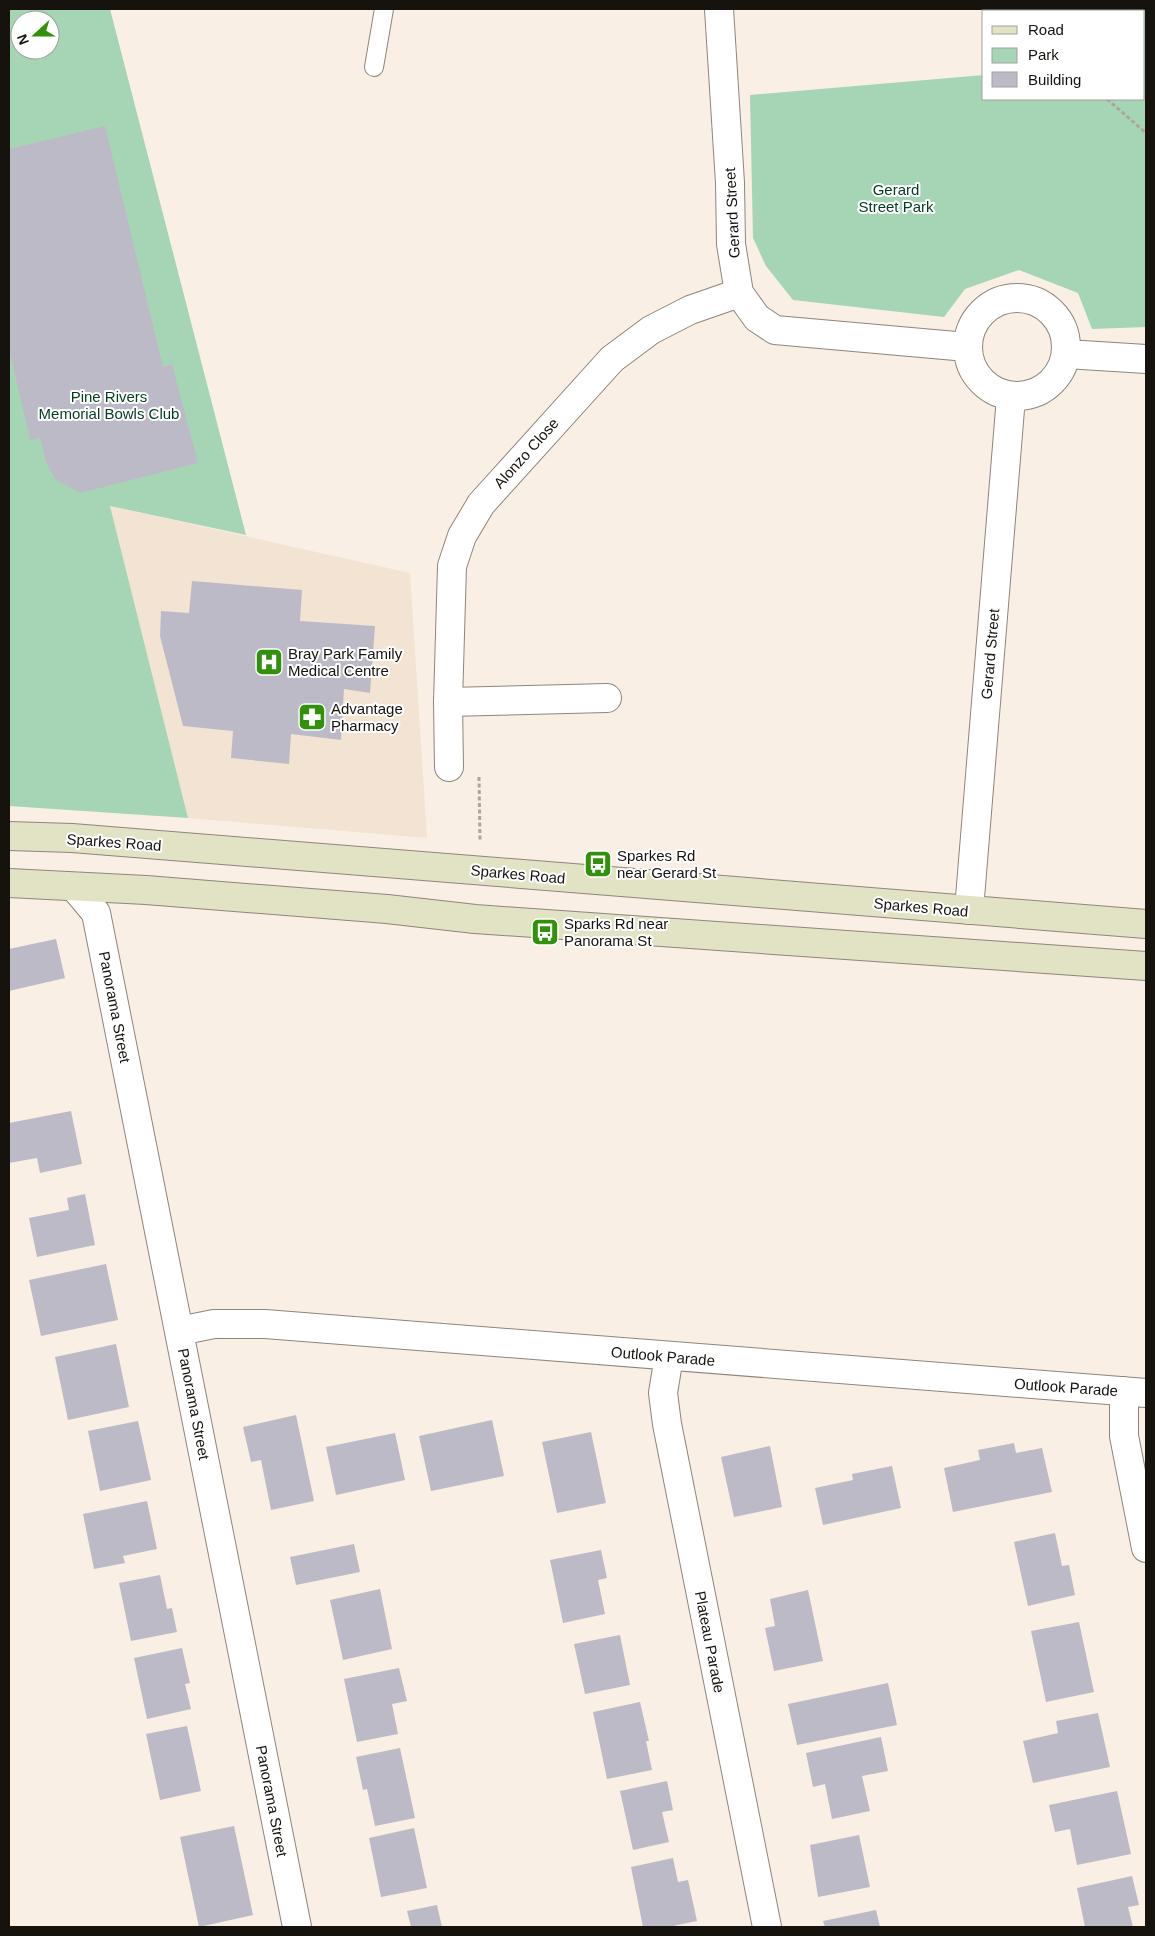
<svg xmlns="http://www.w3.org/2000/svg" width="1155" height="1936" font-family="Helvetica,sans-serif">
	<rect width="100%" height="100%" fill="#f9efe4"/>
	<path fill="#f2e3d2" d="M110,506L410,573L427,838L188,818Z"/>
	<path fill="#a6d5b5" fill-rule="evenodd" d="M9,9H110L246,535L110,506L188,818L9,806ZM20,20H50V50H20Z
		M1114,9H1146V327L1092,329L1078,293L1019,270L965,289L944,317L793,300L766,266L753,238L750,95L984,75V99H1144V11H1114Z"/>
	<path fill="#bdbac7" d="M105,126L163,367L172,364L198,463L80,493L55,479L46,462L40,438L30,440L9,349V149Z
		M192,581L302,590L300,621L375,626L370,693L344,689L341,740L291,734L289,764L231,758L233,731L183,726L160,636L161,611L189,613Z
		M56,939L65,978L9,991V949Z
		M71,1111L82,1164L40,1173L37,1158L9,1163V1123Z
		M85,1194L95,1245L37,1257L29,1218L69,1210L67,1198Z
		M106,1264L118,1320L41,1336L29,1280Z
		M116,1344L129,1407L68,1420L55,1357Z
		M296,1415L314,1501L271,1510L261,1460L251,1462L243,1427Z
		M492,1420L504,1476L431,1491L419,1436Z
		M138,1421L151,1480L100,1491L88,1431Z
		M591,1432L606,1503L557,1513L542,1442Z
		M395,1433L405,1480L336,1495L326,1447Z
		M1014,1443L1016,1453L1042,1448L1052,1492L953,1512L944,1468L980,1460L978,1450Z
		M770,1446L782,1507L734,1517L721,1457Z
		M892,1466L901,1508L823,1525L815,1488L853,1480L852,1474Z
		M147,1501L157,1549L123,1556L125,1563L94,1569L83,1514Z
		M1055,1533L1062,1566L1069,1565L1075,1595L1028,1606L1014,1542Z
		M354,1544L360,1572L296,1585L290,1557Z
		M601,1550L607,1578L598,1580L605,1614L563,1623L550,1560Z
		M160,1575L167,1609L172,1608L177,1632L131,1641L119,1583Z
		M380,1589L392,1649L343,1660L330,1600Z
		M808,1590L823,1661L774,1671L765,1628L775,1626L770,1599Z
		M1079,1622L1094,1692L1046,1702L1031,1631Z
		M620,1635L630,1685L585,1694L574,1644Z
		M182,1648L190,1683L185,1684L191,1709L147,1719L134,1658Z
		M399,1668L407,1701L392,1704L398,1734L357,1742L344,1679Z
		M888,1683L897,1725L797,1745L788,1704Z
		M640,1702L649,1741H646L652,1770L607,1779L593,1712Z
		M1098,1713L1110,1767L1033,1783L1023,1741L1058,1733L1056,1721Z
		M187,1726L201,1791L160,1800L146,1734Z
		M881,1737L888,1771L862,1776L870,1811L832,1819L825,1784L813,1787L806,1753Z
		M400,1748L415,1818L375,1826L367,1789L363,1790L356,1757Z
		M667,1781L673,1810L662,1812L669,1842L633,1850L620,1791Z
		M1117,1791L1131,1854L1077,1865L1070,1829L1055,1832L1049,1805Z
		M234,1826L253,1915L199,1927L180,1837Z
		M414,1828L427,1888L381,1897L369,1838Z
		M859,1835L870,1887L818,1897L810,1845Z
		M673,1858L678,1882L688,1880L697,1921L668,1927H643L631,1867Z
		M1132,1876L1139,1905L1128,1907L1133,1927H1085L1077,1888Z
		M437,1905L442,1927H411L407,1911Z
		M876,1910L880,1927H825L823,1921Z"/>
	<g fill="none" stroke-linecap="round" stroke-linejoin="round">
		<g stroke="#8e857c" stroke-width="20">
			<path id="lane" d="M374,67L384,9"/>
		</g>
		<g stroke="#8e857c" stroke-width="30">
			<path id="street" d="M719,9L730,183L731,244L739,293L757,318L775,330L967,347
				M968 347a49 49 0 1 1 98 0a49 49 0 1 1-98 0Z
				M1066,354L1146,359
				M448,702L607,698
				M449,767L448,702L452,566L462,536L481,504L612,359L651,330L690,310L739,293
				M75,888L96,913L297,1927
				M969,910L1011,397
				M179,1331L214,1324H265L1146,1393
				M669,1356L663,1393L667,1424L767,1927
				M1124,1391V1436L1146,1548"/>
		</g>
		<g stroke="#8e857c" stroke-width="30">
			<path id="secondary" d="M9,836L72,838L1146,924
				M9,883L146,890L387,909L475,919L1146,966"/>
		</g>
		<path stroke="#ada59c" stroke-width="3" stroke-dasharray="4 2.5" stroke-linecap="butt" d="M1084,11V9
			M1107,99L1146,133
			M479,777L480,841"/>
		<use href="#lane" stroke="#fff" stroke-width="18"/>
		<use href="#street" stroke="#fff" stroke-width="28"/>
		<use href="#secondary" stroke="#e2e2c5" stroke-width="28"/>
	</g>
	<defs>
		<g id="hospital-square" transform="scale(1.4375)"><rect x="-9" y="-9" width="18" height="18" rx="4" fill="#32910b" stroke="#fff"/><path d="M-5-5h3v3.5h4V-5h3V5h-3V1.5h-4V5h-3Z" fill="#fff"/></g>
		<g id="pharmacy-square" transform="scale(1.4375)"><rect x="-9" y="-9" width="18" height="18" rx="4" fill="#32910b" stroke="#fff"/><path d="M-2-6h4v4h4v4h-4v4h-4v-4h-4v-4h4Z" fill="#fff"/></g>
		<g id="bus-square" transform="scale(1.4375)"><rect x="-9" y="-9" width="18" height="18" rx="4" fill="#32910b" stroke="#fff"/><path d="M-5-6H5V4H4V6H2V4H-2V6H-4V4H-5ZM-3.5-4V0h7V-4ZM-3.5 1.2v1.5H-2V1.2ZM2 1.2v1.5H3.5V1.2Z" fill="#fff"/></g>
	</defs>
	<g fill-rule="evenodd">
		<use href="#hospital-square" x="269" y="662"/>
		<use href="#pharmacy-square" x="312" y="717"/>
		<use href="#bus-square" x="598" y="864"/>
		<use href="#bus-square" x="545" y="932"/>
	</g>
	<g text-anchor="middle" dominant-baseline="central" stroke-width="4" stroke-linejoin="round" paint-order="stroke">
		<g font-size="15" fill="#003c1e" stroke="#fff">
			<text x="896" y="189">Gerard<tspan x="896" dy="17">Street Park</tspan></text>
			<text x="109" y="396">Pine Rivers<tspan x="109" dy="17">Memorial Bowls Club</tspan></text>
		</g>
		<g font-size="15" fill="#16130f" stroke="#fff">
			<text transform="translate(732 213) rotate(-93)">Gerard Street</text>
			<text transform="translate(526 453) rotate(-48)">Alonzo Close</text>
			<text transform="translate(990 654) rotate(-85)">Gerard Street</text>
			<text transform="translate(114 842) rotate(4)">Sparkes Road</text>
			<text transform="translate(518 874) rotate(5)">Sparkes Road</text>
			<text transform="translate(921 907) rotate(5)">Sparkes Road</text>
			<text transform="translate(115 1007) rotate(79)">Panorama Street</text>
			<text transform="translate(663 1356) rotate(5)">Outlook Parade</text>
			<text transform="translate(1066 1387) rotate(4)">Outlook Parade</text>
			<text transform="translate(194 1404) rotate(79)">Panorama Street</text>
			<text transform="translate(710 1642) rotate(79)">Plateau Parade</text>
			<text transform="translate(272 1801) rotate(79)">Panorama Street</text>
		</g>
		<g font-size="15" fill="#16130f" stroke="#fff" text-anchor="start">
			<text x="288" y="653">Bray Park Family<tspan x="288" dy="17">Medical Centre</tspan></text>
			<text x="331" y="708">Advantage<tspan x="331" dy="17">Pharmacy</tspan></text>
			<text x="617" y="855">Sparkes Rd<tspan x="617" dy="17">near Gerard St</tspan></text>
			<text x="564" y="923">Sparks Rd near<tspan x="564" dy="17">Panorama St</tspan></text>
		</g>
	</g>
	<rect width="1155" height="1936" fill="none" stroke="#16130f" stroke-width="20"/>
	<rect x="982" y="10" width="162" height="90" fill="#ffffff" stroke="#a2a19f"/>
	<rect x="992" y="26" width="25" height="8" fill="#e2e2c5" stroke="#a2a19f"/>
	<text x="1028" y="35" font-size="15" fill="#16130f">Road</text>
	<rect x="992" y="48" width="25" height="15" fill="#a6d5b5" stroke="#a2a19f"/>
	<text x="1028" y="60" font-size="15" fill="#16130f">Park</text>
	<rect x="992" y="72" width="25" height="15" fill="#bdbac7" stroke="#a2a19f"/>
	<text x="1028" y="85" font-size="15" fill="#16130f">Building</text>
	<g transform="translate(35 35) rotate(249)"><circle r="24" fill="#ffffff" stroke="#a2a19f"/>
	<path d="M0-4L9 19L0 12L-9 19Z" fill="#32910b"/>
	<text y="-8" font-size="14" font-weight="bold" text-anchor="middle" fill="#16130f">N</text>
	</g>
</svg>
